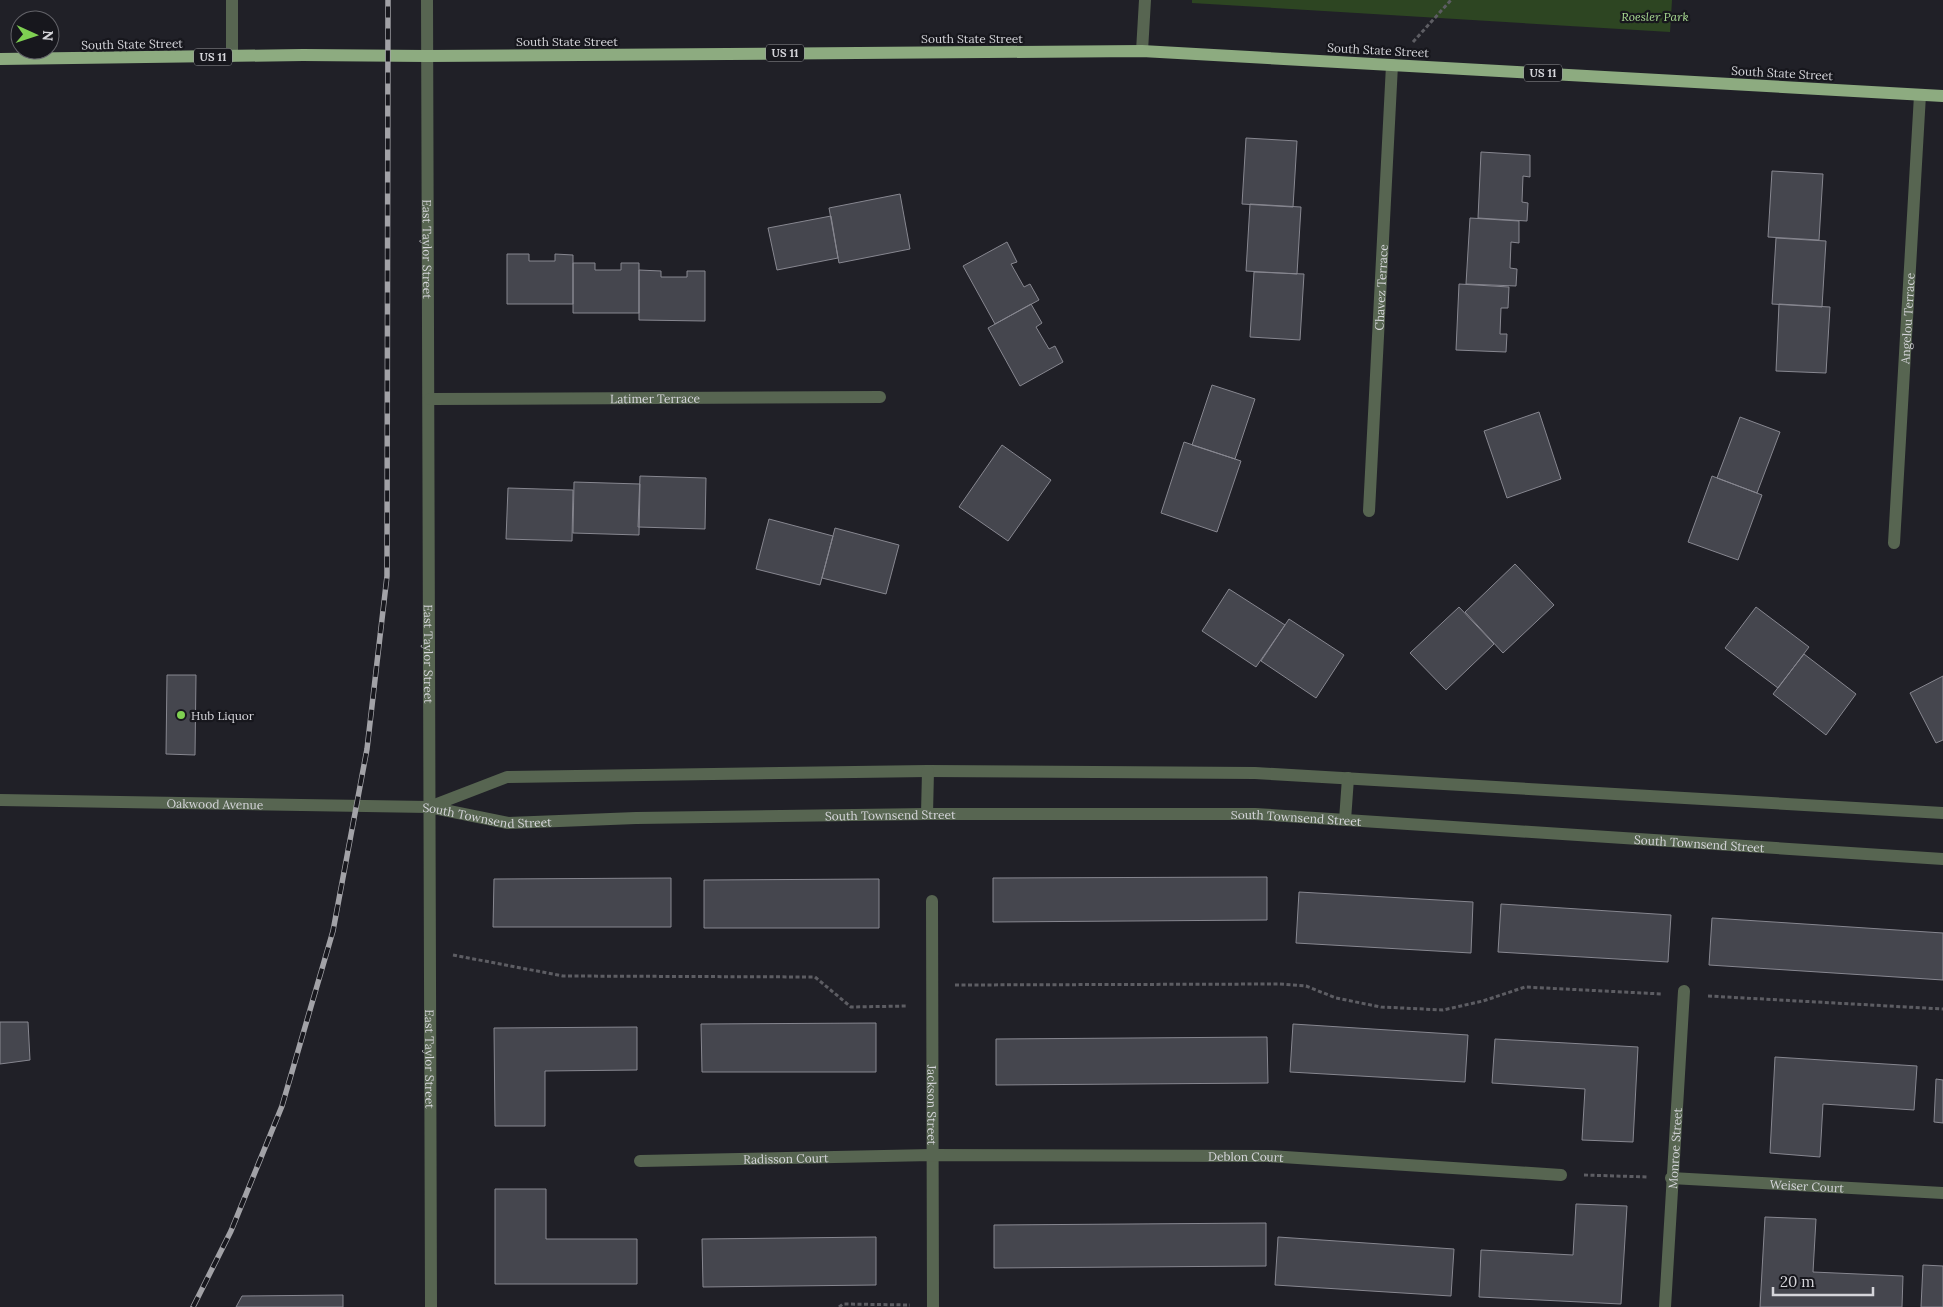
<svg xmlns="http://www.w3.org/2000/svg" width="1943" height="1307" font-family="Lora,serif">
	<rect width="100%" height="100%" fill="#202027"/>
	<path fill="#2d4522" d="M1192,0H1672L1670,32L1192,3Z"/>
	<path fill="#45464e" stroke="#878790" d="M1246,138L1297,141L1293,207L1242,204Z
		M1481,152L1530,155V177L1523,176L1522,202L1528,203L1527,221L1478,218Z
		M1772,171L1823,174L1819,240L1768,237Z
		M900,194L910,249L839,263L829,208Z
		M1250,204L1301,207L1297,274L1246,271Z
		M831,216L838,258L777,270L768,228Z
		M1470,218L1519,221V243L1511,242L1510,268L1517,269L1516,286L1466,284Z
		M1776,238L1826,241L1822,307L1772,304Z
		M1007,242L1017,262L1011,264L1024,287L1030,284L1039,300L995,324L963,266Z
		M507,254H529V261H555V254L573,255V304H507Z
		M573,263H595V270H621V263H639V313H573Z
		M639,270L661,271V277H687V271H705V321L639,320Z
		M1254,272L1304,274L1300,340L1250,337Z
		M1459,284L1509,287L1508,308H1501L1500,334H1507L1506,352L1456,350Z
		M1031,304L1042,323L1036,327L1049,349L1055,346L1063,362L1020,386L988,328Z
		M1779,304L1830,307L1826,373L1776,371Z
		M1212,385L1255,399L1235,459L1192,445Z
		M1539,412L1561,479L1507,498L1484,431Z
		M1740,417L1780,432L1757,493L1717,478Z
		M1184,442L1241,461L1217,532L1161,513Z
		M1002,445L1051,480L1008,541L959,507Z
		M640,476L706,478L705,529L638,527Z
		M1712,476L1762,495L1738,560L1688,542Z
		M574,482L640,484L639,535L573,533Z
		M508,488L573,490L572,541L506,539Z
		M769,519L833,536L820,585L756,569Z
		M835,528L899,545L886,594L822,578Z
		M1515,564L1554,605L1503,653L1465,612Z
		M1229,589L1285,625L1256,667L1202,631Z
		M1459,607L1494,644L1446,690L1410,653Z
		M1756,607L1809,647L1778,688L1725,648Z
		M1289,619L1344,655L1316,698L1261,661Z
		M1804,654L1856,694L1826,735L1773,694Z
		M167,675H196L195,755L166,754Z
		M1943,676V740L1936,743L1910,693Z
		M1267,877V920L993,922V878Z
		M671,878V927H493L494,879Z
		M879,879V928H704V880Z
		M1299,892L1473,902L1471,953L1296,943Z
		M1501,904L1671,915L1668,962L1498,952Z
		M1712,918L1943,933V980L1709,965Z
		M0,1022H28L30,1060L0,1064Z
		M876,1023V1072H702L701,1024Z
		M1293,1024L1468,1035L1465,1082L1290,1072Z
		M637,1027V1070L545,1071V1126H495L494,1028Z
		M1267,1037L1268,1083L996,1085V1039Z
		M1495,1039L1638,1047L1633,1142L1582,1140L1585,1089L1492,1083Z
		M1775,1057L1917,1066L1914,1110L1823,1104L1820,1157L1770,1153Z
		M1936,1079L1943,1080V1123L1934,1122Z
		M495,1189H546V1239H637V1284H495Z
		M1576,1204L1627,1206L1621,1304L1479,1297L1481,1250L1573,1255Z
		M1765,1217L1816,1219L1813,1272L1903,1276L1902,1307H1760Z
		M1266,1223V1266L994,1268V1225Z
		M876,1237V1285L703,1287L702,1239Z
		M1278,1237L1454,1249L1451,1296L1275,1285Z
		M1923,1265L1943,1266V1307H1921Z
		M343,1295V1307H236L242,1296Z"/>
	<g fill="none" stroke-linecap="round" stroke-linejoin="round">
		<path stroke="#5d5d63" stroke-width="3" stroke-dasharray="4 2.5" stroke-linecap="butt" d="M1413,42L1451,0
			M453,955L563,976L815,977L851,1007L908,1006
			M955,985L1279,984L1306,986L1336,998L1381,1007L1443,1010L1483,1001L1525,987L1662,994
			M1708,996L1943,1009
			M1584,1175L1648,1177
			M839,1307L843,1304L910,1305"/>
		<g stroke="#576551" stroke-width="12">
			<path d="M232,0V56"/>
			<path id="s1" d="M427,0L431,1307"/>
			<path d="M1142,51L1145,0"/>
			<path id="s2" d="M430,399L880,397"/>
			<path id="s3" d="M1369,511L1392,65"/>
			<path id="s4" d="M1894,543L1920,95"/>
			<path id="s5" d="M0,800L429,807L508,823L636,818L927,814H1255L1943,859"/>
			<path d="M429,807L507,777L928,771L1255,773L1943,813"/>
			<path d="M927,814L928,771"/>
			<path d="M1345,820L1348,778"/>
			<path id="s6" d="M932,901L933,1307"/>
			<path id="s7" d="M640,1161L932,1155L1268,1156L1561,1175"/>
			<path id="s8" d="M1671,1178L1943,1193"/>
			<path id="s9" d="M1665,1307L1684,991"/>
		</g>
		<path stroke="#8dab80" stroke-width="12" d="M0,59L303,55L427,56L1142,51L1943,96"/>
		<g stroke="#a2a2a7" stroke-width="5.5">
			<path id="rail" d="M193,1307L231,1231L282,1106L333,931L367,749L387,576L388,0"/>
		</g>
		<use href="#rail" stroke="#17171d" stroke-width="4" stroke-dasharray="11" stroke-linecap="butt"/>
	</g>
	<circle fill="#7fd052" stroke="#17171d" stroke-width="2" cx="181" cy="715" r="5"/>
	<g text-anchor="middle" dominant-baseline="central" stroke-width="4.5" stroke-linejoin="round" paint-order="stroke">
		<g fill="#17171d" stroke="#9c9ca1" stroke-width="1">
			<rect x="766" y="44.5" width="38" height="17" rx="4"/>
			<rect x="194" y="48.5" width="38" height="17" rx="4"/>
			<rect x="1524" y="64.5" width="38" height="17" rx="4"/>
		</g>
		<g font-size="11" font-weight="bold" fill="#d5d5da">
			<text x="785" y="53">US 11</text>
			<text x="213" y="57">US 11</text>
			<text x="1543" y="73">US 11</text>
		</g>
		<g font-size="12" font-style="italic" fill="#a9da92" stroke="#17171d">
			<text x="1655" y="16">Roesler Park</text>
		</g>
		<g font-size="12" fill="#d5d5da" stroke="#17171d">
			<text x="972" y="38">South State Street</text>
			<text x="567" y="41">South State Street</text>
			<text transform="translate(132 44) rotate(-1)">South State Street</text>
			<text transform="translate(1378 50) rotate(3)">South State Street</text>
			<text transform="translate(1782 73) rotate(3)">South State Street</text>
			<text stroke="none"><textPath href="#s1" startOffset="249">East Taylor Street</textPath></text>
			<text stroke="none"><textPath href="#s3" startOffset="224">Chavez Terrace</textPath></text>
			<text stroke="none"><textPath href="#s4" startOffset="225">Angelou Terrace</textPath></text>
			<text stroke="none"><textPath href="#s2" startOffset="225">Latimer Terrace</textPath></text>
			<text stroke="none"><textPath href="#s1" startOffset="654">East Taylor Street</textPath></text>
			<text stroke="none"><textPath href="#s5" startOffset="215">Oakwood Avenue</textPath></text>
			<text stroke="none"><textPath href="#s5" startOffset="488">South Townsend Street</textPath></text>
			<text stroke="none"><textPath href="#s5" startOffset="892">South Townsend Street</textPath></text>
			<text stroke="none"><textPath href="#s5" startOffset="1298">South Townsend Street</textPath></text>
			<text stroke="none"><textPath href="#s5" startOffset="1702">South Townsend Street</textPath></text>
			<text stroke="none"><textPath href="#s1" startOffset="1059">East Taylor Street</textPath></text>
			<text stroke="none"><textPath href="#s6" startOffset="204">Jackson Street</textPath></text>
			<text stroke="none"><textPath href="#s9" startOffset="159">Monroe Street</textPath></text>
			<text stroke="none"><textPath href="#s7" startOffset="606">Deblon Court</textPath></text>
			<text stroke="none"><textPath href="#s7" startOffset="146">Radisson Court</textPath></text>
			<text stroke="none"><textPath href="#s8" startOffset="136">Weiser Court</textPath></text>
		</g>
		<g font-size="12" fill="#d5d5da" stroke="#17171d" text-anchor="start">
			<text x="191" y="715">Hub Liquor</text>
		</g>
	</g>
	<g transform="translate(35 35) rotate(93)"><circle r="24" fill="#17171d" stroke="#636369"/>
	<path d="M0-4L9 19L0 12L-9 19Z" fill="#7fd052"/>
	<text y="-8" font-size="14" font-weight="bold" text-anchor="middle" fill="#d5d5da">N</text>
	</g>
	<path d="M1773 1287v8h100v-8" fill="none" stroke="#d5d5da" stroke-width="2.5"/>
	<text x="1780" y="1287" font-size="15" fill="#d5d5da" stroke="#17171d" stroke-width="4" paint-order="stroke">20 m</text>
</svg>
